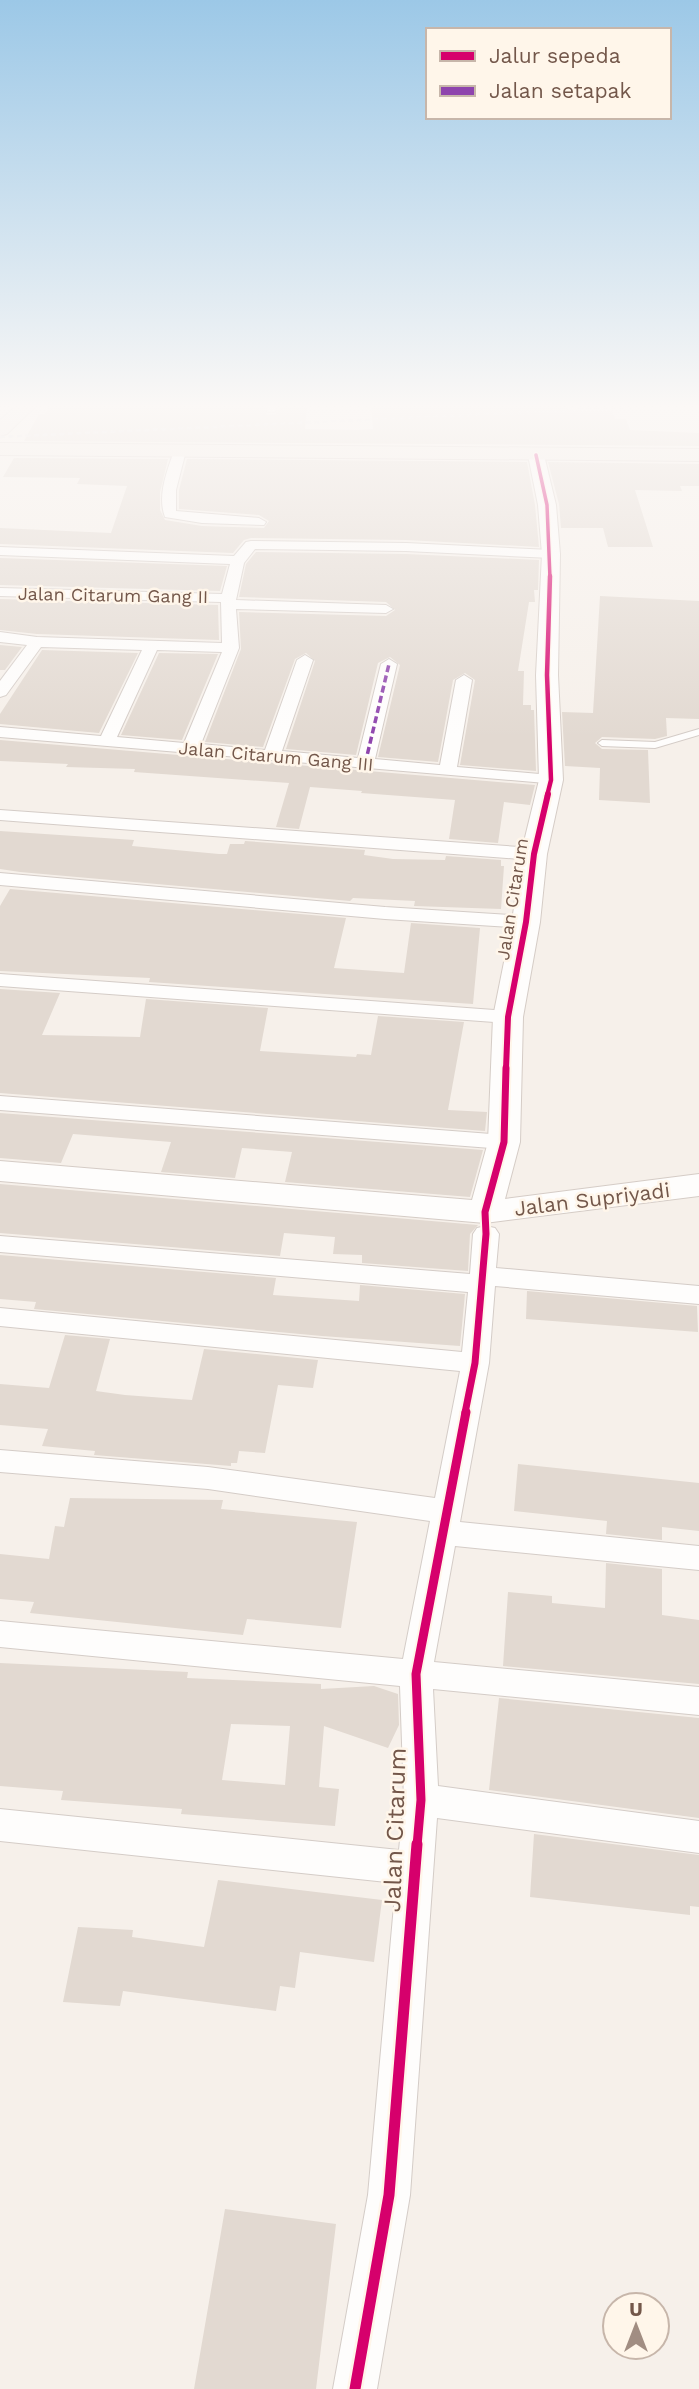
<svg xmlns="http://www.w3.org/2000/svg" width="699" height="2389" font-family="'Work Sans',sans-serif">
	<rect width="100%" height="100%" fill="#f6f0ea"/>
	<path fill="#e2d9d1" fill-rule="evenodd" d="M51,404H257L256,407H265L267,415L276,414L279,408H307L305,429L358,430L373,429L371,404H566L569,411H612L615,419H626L630,430L699,433V446L24,441L39,414H45Z
		M14,458L168,459L160,492V510L165,520L202,526L264,528L269,521L259,515L179,509V490L187,459L527,462L535,505L539,547L406,540L251,538L244,540L233,553L0,544V528L111,533L127,486L77,484L80,478L3,477Z
		M548,462L699,464V486H680L682,491L635,490L653,547H608L603,528H561L559,504Z
		M256,552L406,554L539,560L538,590H534L535,602H529L518,671H524L523,705H531V710H534L536,771L460,765L475,680L465,673L453,680L438,762L378,757L400,665L390,657L378,663L356,755L286,749L315,661L306,653L295,659L263,747L205,742L241,649L239,612L386,616L395,610L386,602L239,597L246,564Z
		M0,558L227,566L220,591L0,585Z
		M600,596L699,601V719L666,718L667,736L655,739L602,737L595,743L602,749L648,750L650,803L599,800L600,768L565,766L562,712L593,713Z
		M0,599L218,605L219,640L37,634L0,630Z
		M0,645L22,647L5,670H0Z
		M42,650L138,653L99,733L0,724V714Z
		M159,653L218,654L182,740L121,735Z
		M0,740L535,785L530,805L504,802L498,843L449,839L455,800L361,793L362,791L310,787L299,829L276,827L289,783L134,772L135,769L66,767L68,764L0,761Z
		M0,831L134,840L132,846L219,854H227L230,844H244L245,841L365,850L364,855L393,859L445,860L446,856L501,860V866H504L501,909L414,906L415,901L353,898L350,901L20,872L0,869Z
		M10,889L346,918L334,968L404,973L411,923L480,928L473,1004L149,982L150,978L0,971V906Z
		M0,989L60,993L42,1035L140,1037L146,999L268,1008L260,1051L356,1057L357,1054L371,1055L378,1016L464,1022L448,1110L487,1112L485,1131L0,1093Z
		M0,1113L483,1150L470,1197L285,1182L292,1152L242,1148L235,1178L161,1172L171,1142L73,1134L61,1163L0,1158Z
		M0,1184L478,1225L470,1234L468,1271L362,1263V1255L333,1254L335,1237L284,1233L280,1256L0,1233Z
		M0,1255L276,1278L273,1295L359,1301L360,1285L465,1294L460,1346L322,1336L34,1309L36,1302L0,1299Z
		M527,1291L697,1306L698,1332L526,1319Z
		M65,1335L110,1339L96,1391L125,1395L192,1400L204,1349L318,1360L313,1388L278,1385L265,1453L239,1451L237,1463H231V1466L94,1455L95,1451L42,1446L48,1429L0,1425V1384L49,1388Z
		M518,1464L699,1483V1531L662,1527V1540L606,1534L607,1521L514,1511Z
		M70,1498L223,1500L221,1509L357,1522L341,1628L247,1619L243,1635L30,1613L34,1602L0,1599V1554L49,1559L55,1526L64,1527Z
		M606,1563L662,1569V1615L699,1620V1684L503,1666L508,1592L552,1596V1603L605,1608Z
		M0,1663L188,1672L187,1678L321,1684V1689L374,1686L398,1694L399,1725L388,1748L324,1726L319,1787L339,1789L335,1826L181,1814L182,1809L61,1800L63,1791L0,1786ZM231,1724L290,1726L285,1785L222,1780Z
		M499,1698L699,1718V1818L489,1790Z
		M534,1834L699,1855V1907L690,1906V1915L530,1897Z
		M218,1880L382,1900L374,1962L300,1952L295,1988L280,1986L276,2011L123,1991L120,2006L63,2002L78,1927L133,1930L132,1937L204,1947Z
		M225,2209L336,2224L316,2389H194Z"/>
	<g fill="none" stroke-linecap="round" stroke-linejoin="round">
		<g stroke="#d4ccc7" stroke-width="2">
			<path id="lane" d="M0,404H30L31,405L28,407L0,406Z
				M699,729V735L655,748L602,746L598,743L602,740L655,742Z"/>
		</g>
		<g stroke="#d4ccc7" stroke-width="2">
			<path id="street" d="M268,404H278L275,412H267Z
				M180,447L186,451L176,490V511L259,518L266,522L264,525L202,523L165,517C157,496 167,471 174,451Z
				M251,541L406,543L551,550L558,554L551,558L406,551L255,549L244,563L236,600L386,605L393,609L386,613L236,609L239,648L201,744L265,750L297,660L305,655L313,660L282,751L358,758L381,664L389,659L397,664L375,759L440,765L456,680L464,675L472,680L457,767L551,775L557,776L560,780L557,784L0,737V727L101,736L142,650L41,647L6,695L0,697V681L27,645L0,642V632L37,637L222,643L221,602L0,596V588L222,594L230,564L0,555V547L234,556L246,542ZM157,650L222,652L184,743L117,737Z
				M0,810L534,848L543,854L534,860L0,820Z
				M0,873L385,907L526,916L533,918L536,922L533,926L526,928L385,919L0,885Z
				M0,974L508,1011L516,1012L519,1017L516,1022L508,1023L0,986Z
				M0,1096L504,1135L512,1137L516,1142L512,1147L504,1149L0,1110Z
				M486,1226L495,1228L499,1234L496,1268L699,1286V1304L495,1286L489,1363L460,1522L699,1546V1570L455,1546L434,1662L699,1687V1715L433,1689L438,1786L699,1821V1853L437,1818L410,2195L377,2389H333L368,2195L396,1883L0,1841V1809L399,1850L404,1800L400,1686L0,1647V1621L403,1659L430,1521L208,1489L0,1472V1450L208,1467L435,1498L460,1371L0,1326V1308L462,1352L468,1292L0,1252V1236L470,1274L473,1234L477,1228Z"/>
		</g>
		<g stroke="#d5ccc6" stroke-width="2">
			<path id="secondary" d="M536,450L544,455L556,505L560,554L558,675L563,780L547,854L540,922L523,1017L520,1142L505,1199L699,1174V1196L485,1223L0,1181V1161L472,1200L488,1142L493,1017L512,922L521,854L539,780L536,675L542,554L538,505L528,455Z"/>
		</g>
		<g stroke="#d5cbc6" stroke-width="2">
			<path id="primary" d="M0,443L699,449V461L0,455Z"/>
		</g>
		<g stroke="#d5cbc6" stroke-width="2">
			<path id="highway" d="M19,404H38L7,434L0,436V420Z"/>
		</g>
		<use href="#lane" fill="#fefdfc" fill-rule="evenodd"/>
		<use href="#street" fill="#fefdfc" fill-rule="evenodd"/>
		<use href="#secondary" fill="#fefdfc" fill-rule="evenodd"/>
		<use href="#primary" fill="#f2ece5" fill-rule="evenodd"/>
		<use href="#highway" fill="#f0e8e4" fill-rule="evenodd"/>
		<path stroke="#e4e2e4" stroke-width="2.5" stroke-dasharray="5 3.5" stroke-linecap="butt" d="M0,437L699,404"/>
		<path stroke="#8e44ad" stroke-width="3.5" stroke-dasharray="7 3.5" stroke-linecap="butt" d="M365,764L389,664"/>
		<g stroke="#fff6ea" stroke-width="6">
			<path id="cycleway-far5" d="M536,455L547,505L550,578"/>
		</g>
		<g stroke="#fff6ea" stroke-width="7">
			<path id="cycleway-far4" d="M547,796L551,780L547,675L550,576"/>
		</g>
		<g stroke="#fff6ea" stroke-width="10">
			<path id="cycleway-far3" d="M506,1069L508,1017L526,922L534,854L548,794"/>
		</g>
		<g stroke="#fff6ea" stroke-width="11">
			<path id="cycleway-far2" d="M465,1413L475,1363L486,1234L485,1212L504,1142L506,1068"/>
		</g>
		<g stroke="#fff6ea" stroke-width="13">
			<path id="cycleway-far1" d="M417,1846L421,1800L416,1674L466,1412"/>
		</g>
		<g stroke="#fff6ea" stroke-width="16">
			<path id="cycleway" d="M355,2389L389,2195L417,1844"/>
		</g>
		<use href="#cycleway-far5" stroke="#d6006c" stroke-width="3.5"/>
		<use href="#cycleway-far4" stroke="#d6006c" stroke-width="4.5"/>
		<use href="#cycleway-far3" stroke="#d6006c" stroke-width="6"/>
		<use href="#cycleway-far2" stroke="#d6006c" stroke-width="7"/>
		<use href="#cycleway-far1" stroke="#d6006c" stroke-width="9"/>
		<use href="#cycleway" stroke="#d6006c" stroke-width="11"/>
	</g>
	<linearGradient id="sky" x2="0" y2="1"><stop stop-color="#9cc8e7"/><stop offset="0.55" stop-color="#fbf8f6"/><stop offset="1" stop-color="#fbf8f6" stop-opacity="0"/></linearGradient>
	<rect width="699" height="738" fill="url(#sky)"/>
	<g text-anchor="middle" dominant-baseline="central" stroke-width="5" stroke-linejoin="round" paint-order="stroke">
		<g font-size="18" fill="#73574a" stroke="#fff6ea">
			<text transform="translate(113 595) rotate(1)">Jalan Citarum Gang II</text>
			<text transform="translate(276 756) rotate(5)">Jalan Citarum Gang III</text>
			<text transform="translate(512 899) rotate(-81)">Jalan Citarum</text>
		</g>
		<g font-size="21" fill="#73574a" stroke="#fff6ea">
			<text transform="translate(592 1199) rotate(-7)">Jalan Supriyadi</text>
		</g>
		<g font-size="24" fill="#73574a" stroke="#fff6ea">
			<text transform="translate(395 1830) rotate(-88)">Jalan Citarum</text>
		</g>
	</g>
	<rect x="426" y="28" width="245" height="91" fill="#fff6ea" stroke="#c7b6aa" stroke-width="2"/>
	<rect x="440" y="51" width="35" height="10" fill="#d6006c" stroke="#c7b6aa" stroke-width="2"/>
	<text x="489" y="63" font-size="21" fill="#73574a">Jalur sepeda</text>
	<rect x="440" y="86" width="35" height="10" fill="#8e44ad" stroke="#c7b6aa" stroke-width="2"/>
	<text x="489" y="98" font-size="21" fill="#73574a">Jalan setapak</text>
	<g transform="translate(636 2326)"><circle r="33" fill="#fff6ea" stroke="#c7b6aa" stroke-width="2"/>
	<path d="M0-5L12 26L0 18L-12 26Z" fill="#a18d82"/>
	<text y="-10" font-size="19" font-weight="bold" text-anchor="middle" fill="#73574a">U</text>
	</g>
</svg>
